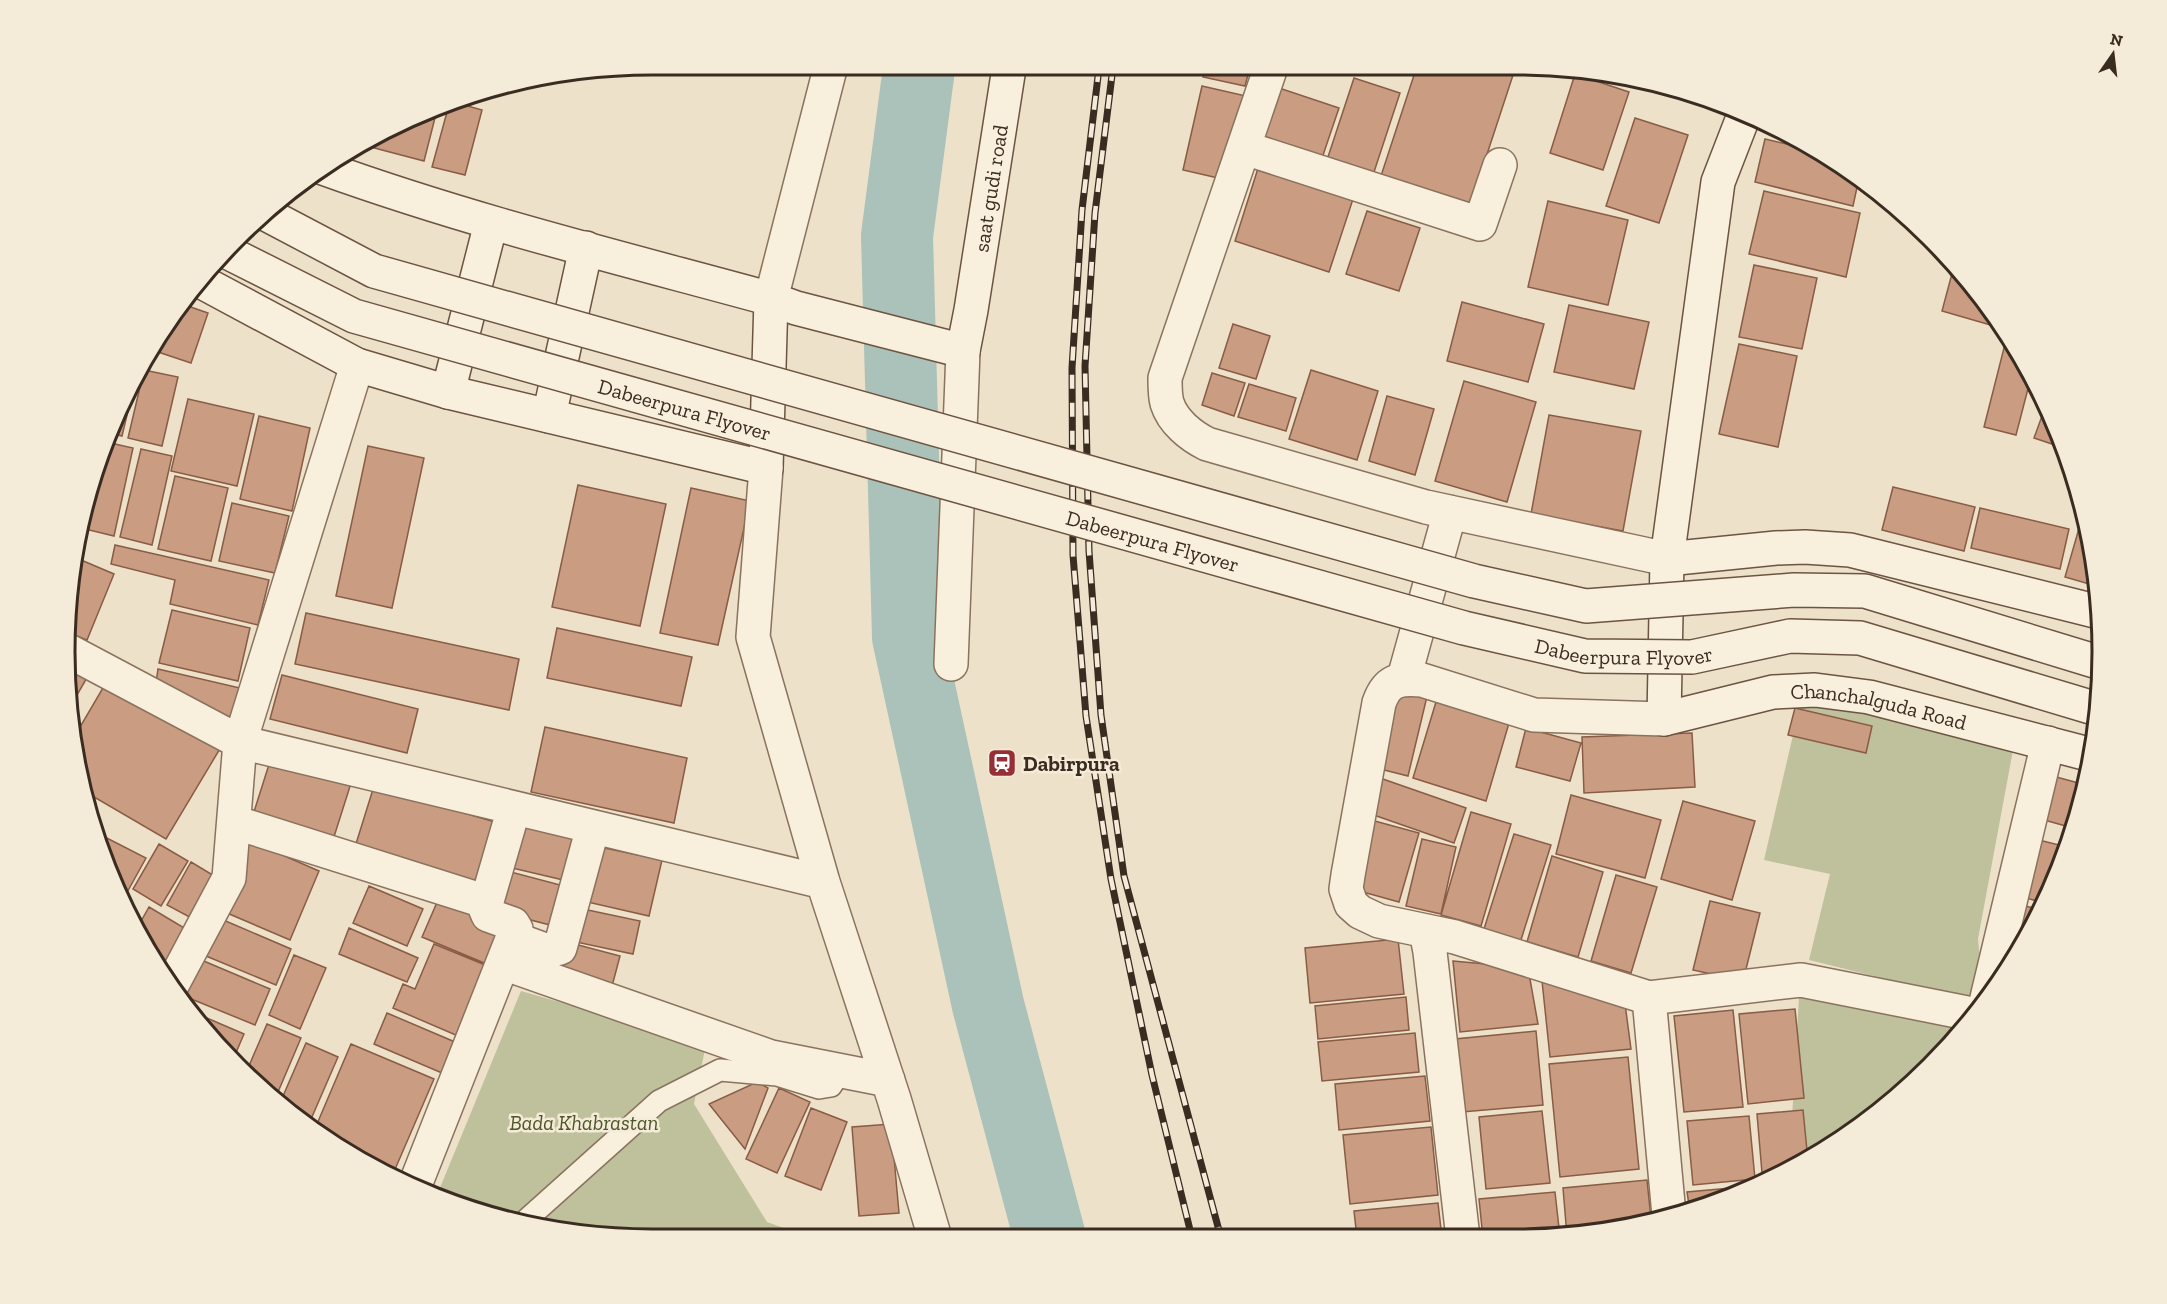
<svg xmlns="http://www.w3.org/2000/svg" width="2167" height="1304" font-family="'Zilla Slab',serif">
	<rect width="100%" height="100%" fill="#ede1c9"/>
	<path fill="#bfc19c" d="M1800,705L1842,708L2013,750L1978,939L1980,960L1979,1002L1809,960L1830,874L1764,860Z
		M1800,980L1967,1020L1903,1093L1808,1161L1789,1170Z
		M521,991L706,1044L694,1104L767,1222L811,1238H613L463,1208L437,1195Z"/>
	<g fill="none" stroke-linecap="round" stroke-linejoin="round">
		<path stroke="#aac2ba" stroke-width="72" d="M919,68L897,236L908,637L988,1005L1050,1238"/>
	</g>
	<path fill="#ca9c81" stroke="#885c45" stroke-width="1.5" d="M1417,66H1516L1467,215L1378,185Z
		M1206,67H1250L1245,86L1203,77Z
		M1575,74L1629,92L1603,170L1550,153Z
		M1354,78L1400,93L1373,175L1327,160Z
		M1270,85L1339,108L1321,161L1252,138Z
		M1202,86L1246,96L1227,180L1183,170Z
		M450,101L482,110L465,175L432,167Z
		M438,106L424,161L363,145L364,143L392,125Z
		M1635,118L1688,135L1659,223L1606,206Z
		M1765,139L1816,151L1842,164L1859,178L1853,206L1755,182Z
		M1260,162L1355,193L1329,272L1235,241Z
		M1764,191L1860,213L1846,277L1749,254Z
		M1548,201L1628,220L1608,305L1528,287Z
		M1367,211L1420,228L1399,291L1346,274Z
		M1754,265L1817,278L1802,349L1739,337Z
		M1954,266L2002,324L2001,328L1942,311Z
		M1462,302L1544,324L1528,382L1447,361Z
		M182,304L208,313L191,363L152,350L164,325Z
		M1569,305L1649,322L1634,389L1554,372Z
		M1233,324L1270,336L1256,379L1219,368Z
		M2007,336L2009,337L2031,377L2016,435L1984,427Z
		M1739,344L1797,356L1778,447L1719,434Z
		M144,370L178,377L162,446L128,438Z
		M1311,370L1378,391L1357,460L1289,439Z
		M1212,373L1245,383L1234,416L1202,405Z
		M1464,381L1536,402L1507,502L1435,481Z
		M1249,384L1296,398L1286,431L1238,417Z
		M134,386L122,436L110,433Z
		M1387,396L1434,409L1415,475L1369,461Z
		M188,399L254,414L237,486L171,471Z
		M2046,405L2058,427L2064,448L2034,438Z
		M1549,415L1641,431L1623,531L1531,514Z
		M259,416L310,428L292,511L240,499Z
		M106,442L133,448L114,536L81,528L96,462Z
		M368,446L424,458L392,608L336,596Z
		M141,449L172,456L152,545L120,537Z
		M175,476L228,488L211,561L158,549Z
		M578,485L666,504L640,626L552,607Z
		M1893,487L1975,507L1964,551L1882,530Z
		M691,488L750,501L718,645L660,633Z
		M232,503L289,516L275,573L219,561Z
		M1980,508L2069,529L2060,569L1971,548Z
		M2082,518L2086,519L2091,538L2096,586L2065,577Z
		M115,545L269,580L258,625L170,604L175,580L111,564Z
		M74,557L114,574L87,640L66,632L70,575Z
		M172,610L250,628L238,681L159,663Z
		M306,613L519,659L509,710L295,664Z
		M557,628L692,657L681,706L547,678Z
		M66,663L88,676L70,707Z
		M158,669L240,688L231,728L155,690Z
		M282,675L418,709L407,753L270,719Z
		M107,681L221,747L166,839L82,790L76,766L73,739Z
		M1401,682L1429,688L1408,776L1380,769Z
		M1439,692L1512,713L1486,801L1413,778Z
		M1795,708L1872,726L1866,753L1788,735Z
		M545,727L687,758L674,823L531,792Z
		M1526,728L1581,743L1570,781L1516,767Z
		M1692,733L1695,787L1584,793L1582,737Z
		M272,755L352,780L332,843L252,818Z
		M2049,775L2086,785L2073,828L2037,818Z
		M1380,778L1466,808L1454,843L1368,813Z
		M374,786L498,823L479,885L355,847Z
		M1571,795L1661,820L1645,878L1556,854Z
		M1683,801L1755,821L1732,900L1661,879Z
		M1471,812L1511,824L1481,926L1441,915Z
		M1371,820L1419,833L1399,902L1352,889Z
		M513,824L582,840L572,882L504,866Z
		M95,832L146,858L125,896L96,841Z
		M1514,834L1551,845L1520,943L1483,932Z
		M1422,839L1456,847L1441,914L1406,906Z
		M2035,839L2067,847L2058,877L2044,903L2019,896Z
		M250,841L319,871L290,940L220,910Z
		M159,844L188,861L161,906L133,889Z
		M595,846L662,860L649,916L583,901Z
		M1552,856L1603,872L1578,957L1527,942Z
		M191,862L221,880L197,921L167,905Z
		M503,870L564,886L554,926L492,910Z
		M1616,875L1657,887L1631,973L1591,961Z
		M369,886L423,909L407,946L353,923Z
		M438,900L505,928L489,965L422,937Z
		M1710,901L1760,913L1743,981L1693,970Z
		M2022,905L2040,910L2012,963Z
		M149,907L191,932L166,973L140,923Z
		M583,909L640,921L633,954L576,942Z
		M221,919L291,949L276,985L206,956Z
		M349,928L418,958L407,982L339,954Z
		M1398,939L1404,994L1310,1003L1305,948Z
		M567,942L620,956L611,990L558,977Z
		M434,944L495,969L465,1039L393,1008L403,984L415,989Z
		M294,955L326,968L300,1029L269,1015Z
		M199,959L270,989L255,1025L184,996Z
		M1453,961L1528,968L1538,1024L1460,1032Z
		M1542,981L1624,996L1631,1049L1550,1057Z
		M1406,997L1409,1030L1318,1039L1315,1006Z
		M186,1009L244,1034L232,1062Z
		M1795,1009L1804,1098L1748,1104L1739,1014Z
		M1733,1010L1743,1107L1684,1112L1674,1016Z
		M387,1013L455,1042L442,1073L374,1044Z
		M267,1024L301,1038L275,1099L245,1075Z
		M1536,1031L1543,1105L1462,1112L1455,1039Z
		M1415,1033L1419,1072L1322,1081L1318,1042Z
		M306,1043L338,1057L308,1126L280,1103Z
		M351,1044L434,1079L393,1174L325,1140L314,1131Z
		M1628,1057L1639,1169L1560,1177L1549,1064Z
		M1425,1076L1430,1121L1339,1130L1335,1084Z
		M757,1082L768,1088L745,1149L709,1104Z
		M779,1088L810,1102L777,1173L746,1159Z
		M811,1108L847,1122L821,1190L785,1176Z
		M1803,1110L1808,1161L1788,1170L1762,1173L1757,1114Z
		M1542,1111L1550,1183L1486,1189L1479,1117Z
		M1749,1116L1755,1179L1693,1185L1687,1121Z
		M891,1124L899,1213L859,1216L852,1127Z
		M1431,1127L1438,1195L1350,1204L1343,1135Z
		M1647,1180L1651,1219L1567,1236L1563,1188Z
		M1753,1186L1704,1208L1690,1211L1687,1192Z
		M1555,1192L1560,1237L1483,1238L1479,1199Z
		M1438,1203L1442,1238H1357L1354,1211Z"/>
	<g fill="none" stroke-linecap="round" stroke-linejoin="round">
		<g stroke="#8a735e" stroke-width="24">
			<path id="lane" d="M525,1221L659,1101L720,1070L777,1075L819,1088L831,1086L841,1071"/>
		</g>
		<g stroke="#8a735e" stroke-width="36">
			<path id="street" d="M1271,67L1165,378C1165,386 1165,396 1167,403C1173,422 1191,436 1207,444L1426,507L1667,559
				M1245,148L1480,224L1500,165
				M771,299L830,69
				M766,468L753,637L823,882L894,1099L935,1238
				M65,649L240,742L823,882
				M951,664L963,351
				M1404,678L1450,512
				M1664,719L1534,715L1422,680C1399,678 1387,680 1379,703L1348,875L1346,889L1351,904L1360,912L1379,921L1455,937L1649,998L1801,980L1972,1014
				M234,822L487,902
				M1426,931L1430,952L1463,1238
				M512,938L548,951L560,948L593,827
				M503,963L771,1057L888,1080
				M172,985L229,878L240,742L357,365
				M1649,998L1669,1215
				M1987,998L2048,743
				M413,1184L417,1180L516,929L513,924L488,915L485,908L514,808"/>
		</g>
		<g stroke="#6c5441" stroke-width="36">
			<g id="secondary">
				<path id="s1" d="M1744,115L1718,182L1667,559L1664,719L1773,692L1815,690L1869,697L2092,755"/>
				<path id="s2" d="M323,168C470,221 621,258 771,299L796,308L963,351L971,310L1009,68"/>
				<path d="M200,281L357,365L448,392L766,468L771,299"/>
				<path d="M448,392L491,223"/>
				<path d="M549,416L586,248"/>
				<path d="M1667,559L1776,548L1805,547L1850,550L2099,612"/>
			</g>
		</g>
		<use href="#lane" stroke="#f8efdd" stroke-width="21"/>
		<use href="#street" stroke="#f8efdd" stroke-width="33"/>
		<use href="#secondary" stroke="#f8efdd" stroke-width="33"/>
		<g stroke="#3b2c21" stroke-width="7">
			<path id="rail" d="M1113,67L1095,213L1085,366L1089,551L1101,715L1124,876L1221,1238
				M1099,68L1082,210L1072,368L1073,555L1086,716L1111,879L1152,1075L1192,1238"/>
		</g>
		<use href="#rail" stroke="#f5ebd9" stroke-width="4.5" stroke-dasharray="14" stroke-linecap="butt"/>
		<g stroke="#6c5441" stroke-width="36" stroke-linecap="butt">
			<g id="secondary-bridge">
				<path d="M264,213L374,271L1474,581L1586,606L1794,590L1865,591L2101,663"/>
				<path id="s3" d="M225,251L354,316L1464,628L1585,656L1692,657L1790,636L1860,638L2097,709"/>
			</g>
		</g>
		<use href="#secondary-bridge" stroke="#f8efdd" stroke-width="33"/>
	</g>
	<defs>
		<g id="station-square" transform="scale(1.5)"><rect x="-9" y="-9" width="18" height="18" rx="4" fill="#973036" stroke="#f5ebd9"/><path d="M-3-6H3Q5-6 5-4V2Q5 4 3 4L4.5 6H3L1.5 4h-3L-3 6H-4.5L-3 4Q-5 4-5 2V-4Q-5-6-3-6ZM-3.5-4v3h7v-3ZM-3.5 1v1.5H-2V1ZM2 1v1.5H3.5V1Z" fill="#fff"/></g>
	</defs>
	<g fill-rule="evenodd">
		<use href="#station-square" x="1002" y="763"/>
	</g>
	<g text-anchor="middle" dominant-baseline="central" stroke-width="5" stroke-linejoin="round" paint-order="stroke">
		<g font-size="21" fill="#3b2c21" stroke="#f5ebd9">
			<text stroke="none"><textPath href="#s2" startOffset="831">saat gudi road</textPath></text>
			<text stroke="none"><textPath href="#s3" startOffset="488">Dabeerpura Flyover</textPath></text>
			<text stroke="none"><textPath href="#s3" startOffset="974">Dabeerpura Flyover</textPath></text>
			<text stroke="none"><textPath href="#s3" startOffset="1460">Dabeerpura Flyover</textPath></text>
			<text stroke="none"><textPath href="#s1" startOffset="832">Chanchalguda Road</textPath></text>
		</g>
		<g font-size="21" font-weight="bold" fill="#3b2c21" stroke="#f5ebd9" text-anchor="start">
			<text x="1023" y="763">Dabirpura</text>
		</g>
		<g font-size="21" font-style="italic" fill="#4d5629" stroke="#f5ebd9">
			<text x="584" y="1122">Bada Khabrastan</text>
		</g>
	</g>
	<path d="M0 0H2167V1304H0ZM652 75H1515A577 577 0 0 1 2092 652V652A577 577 0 0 1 1515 1229H652A577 577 0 0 1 75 652V652A577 577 0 0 1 652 75Z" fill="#f5ebd9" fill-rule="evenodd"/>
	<path fill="none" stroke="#3b2c21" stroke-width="3" d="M652 75H1515A577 577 0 0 1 2092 652V652A577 577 0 0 1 1515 1229H652A577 577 0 0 1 75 652V652A577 577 0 0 1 652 75Z"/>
	<g transform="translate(2113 54) rotate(14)" stroke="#f5ebd9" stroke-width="4.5" paint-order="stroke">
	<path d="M0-4.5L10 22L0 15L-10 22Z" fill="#3b2c21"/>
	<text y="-9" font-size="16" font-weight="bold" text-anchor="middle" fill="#3b2c21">N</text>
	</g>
</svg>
